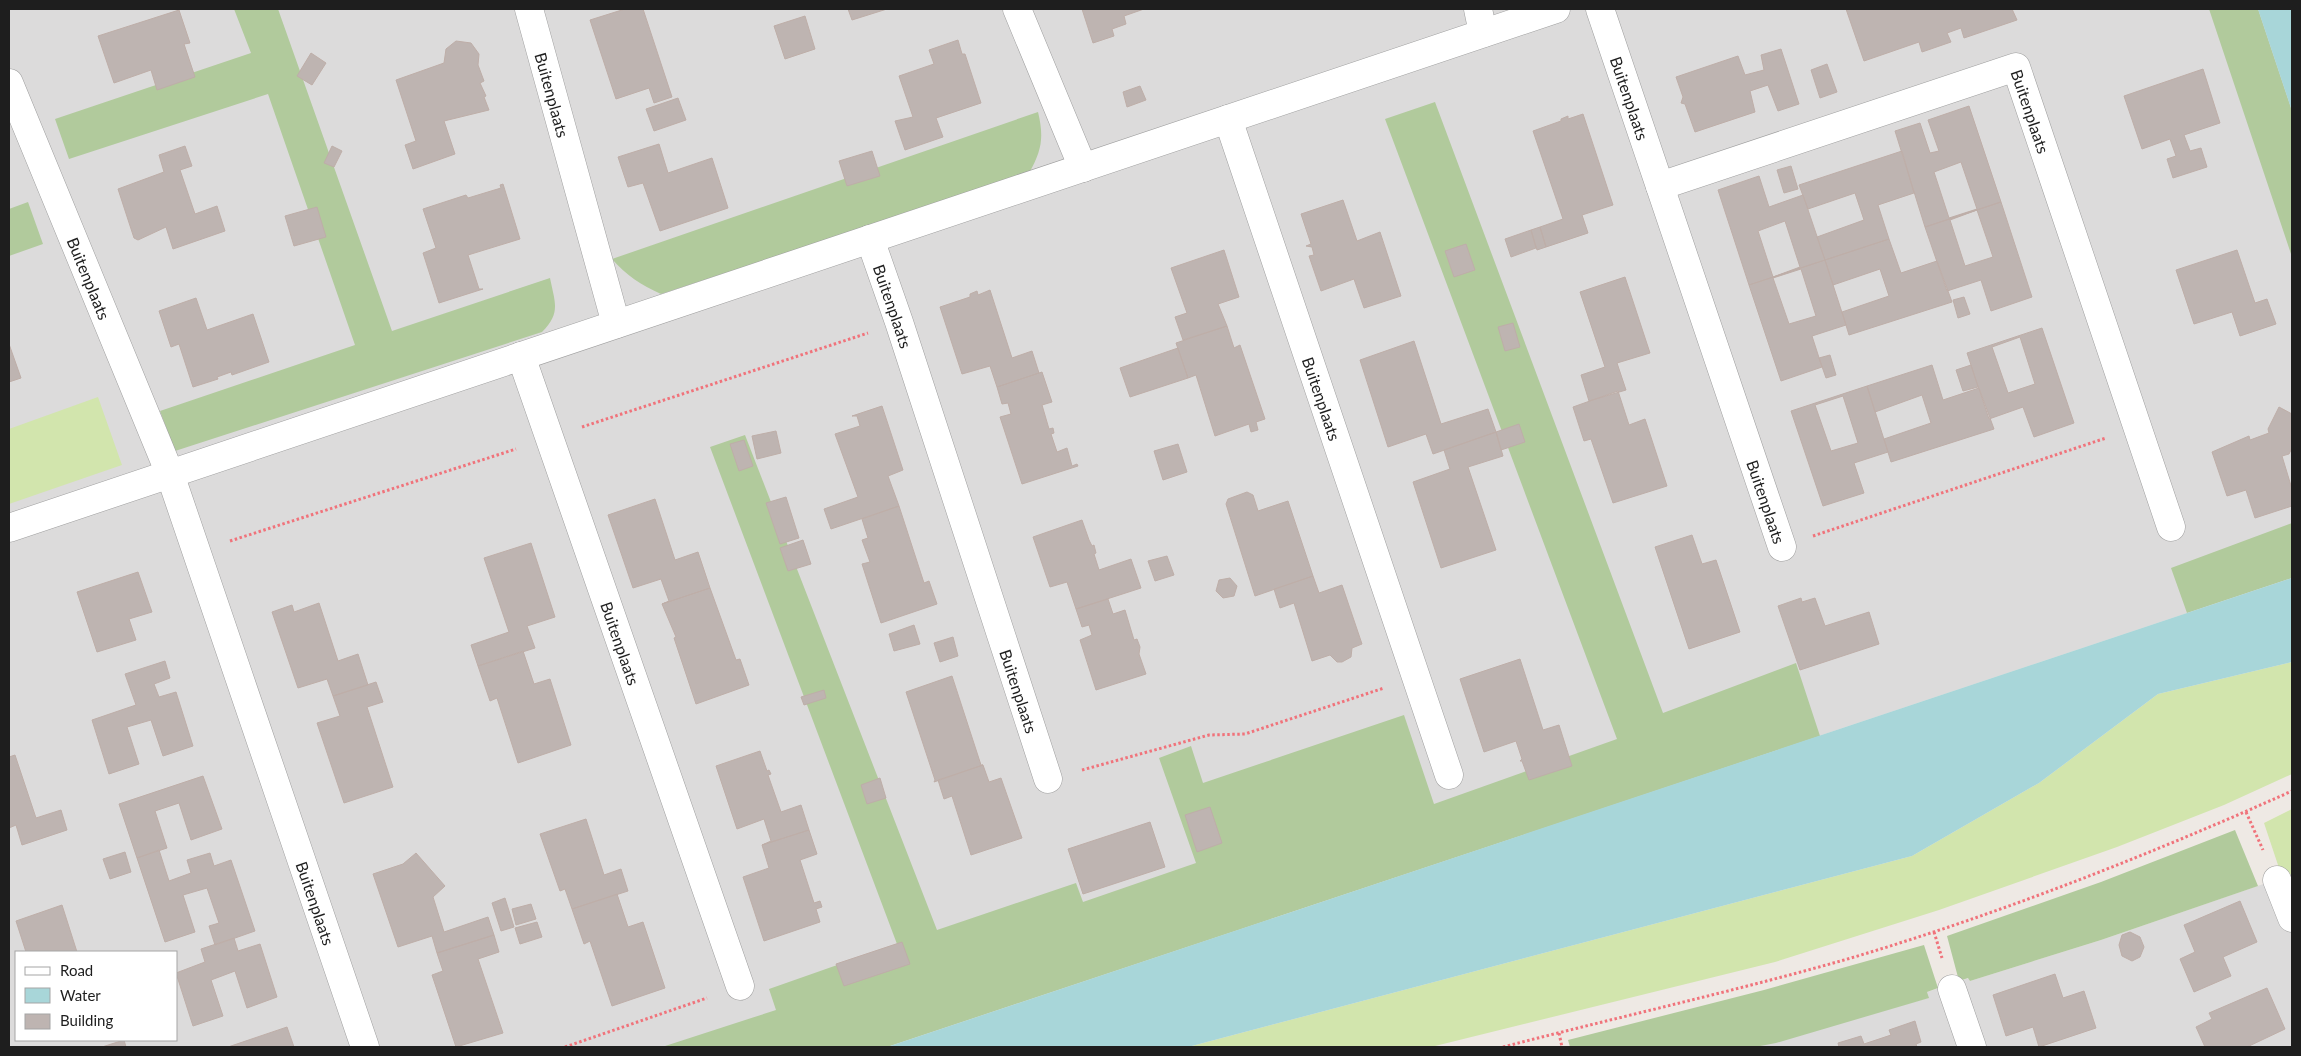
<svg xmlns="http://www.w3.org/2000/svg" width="2301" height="1056" font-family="Lato,sans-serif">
	<rect width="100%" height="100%" fill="#eee9e4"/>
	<path fill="#dcdbdb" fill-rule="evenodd" d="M9,9H2292V578L887,1047H9ZM16,952H176V1040H16Z
		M2292,874V1047H1755L1928,998L1927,992L1969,978L1970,981L2101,940Z"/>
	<path fill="#d2e5ad" d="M98,397L122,465L9,504V429Z
		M2292,662V774L2224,805L2117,847L1939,910L1775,962L1431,1047H1188L1912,856L2039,783L2158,694Z
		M2292,809V874L2282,877L2264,823Z"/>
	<path fill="#b1ca9c" d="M234,9H278L392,331L550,278C555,303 561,313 542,332L175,451L160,411L355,345L268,94L69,159L55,119L251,53Z
		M2209,9H2258L2292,111V257Z
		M1435,102L1663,713L1796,663L1820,736L887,1047H662L776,1010L769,989L897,944L710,447L745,435L937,930L1076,883L1083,902L1196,863L1159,758L1191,746L1203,783L1404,715L1434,804L1617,739L1385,119Z
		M1038,112C1044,137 1042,150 1029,173L661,294C641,285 626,275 612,259Z
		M28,202L43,244L9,256V209Z
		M2292,523V578L2187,613L2171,568Z
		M2235,830L2258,886L2101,940L1970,981L1968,978L1959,981L1947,936L2101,882Z
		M1924,945L1938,988L1927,992L1929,998L1776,1043L1755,1047H1570L1568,1040L1764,990Z"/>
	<path fill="#a8d6d9" d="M2258,9H2292V111Z
		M2292,578V662L2158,694L2039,783L1912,856L1188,1047H887Z"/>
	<path fill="#beb4b1" stroke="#beaea8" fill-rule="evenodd" d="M625,9H643L672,97L654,103L649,88L616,99L590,20Z
		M848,9H887L852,20Z
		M1082,9H1144L1124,16L1126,24L1112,29L1114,36L1093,43Z
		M1846,9H2012L2017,20L1964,38L1961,28L1947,33L1951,42L1922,52L1919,42L1864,61Z
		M179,10L190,43L184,44L195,77L157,90L151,70L114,83L98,36Z
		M805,16L815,49L785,59L774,26Z
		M958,40L962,54H965L981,103L936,118L943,137L905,150L895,121L913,117L899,76L934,64L929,50Z
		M456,41L471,43L479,54L478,65L484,81L480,83L486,96L484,97L489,110L444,121L455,154L413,169L405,145L416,141L396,80L444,63L446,49Z
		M1781,49L1799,104L1778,111L1768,85L1750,91L1755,112L1695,132L1685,104L1681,103L1683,97L1676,77L1738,56L1745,75L1764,70L1761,55Z
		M311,53L326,63L312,85L297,76Z
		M1827,64L1837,92L1820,98L1811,70Z
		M2203,69L2220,123L2184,135L2190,151L2201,148L2207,167L2173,178L2167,159L2176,156L2170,139L2142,149L2124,96Z
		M1140,86L1146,100L1127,107L1123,92Z
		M678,98L686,120L654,131L646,109Z
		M1969,106L2001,202L1925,227L1895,131L1920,123L1930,153L1939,151L1928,120ZM1961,162L1977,209L1949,218L1934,172Z
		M1583,114L1613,205L1582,215L1588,233L1546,247L1540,227L1563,219L1533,131L1561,121V119L1568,116V119Z
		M659,144L668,173L712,158L728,208L660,231L643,183L628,187L618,157Z
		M185,146L192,166L180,170L195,214L217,206L225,231L173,249L166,227L138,240L134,238L118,189L164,172L159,155Z
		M332,146L342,151L334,167L324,163Z
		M872,151L880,176L847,186L839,161Z
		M1902,151L1914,193L1878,205L1889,239L1825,260L1817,237L1864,220L1855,193L1808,209L1799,185Z
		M1791,166L1798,189L1784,193L1777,170Z
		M1759,176L1769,207L1803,195L1825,260L1749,285L1718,190ZM1785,221L1800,267L1773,277L1758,231Z
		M503,184L520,239L468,255L479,289H483L439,303L423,253L436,248L423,209L466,195L468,198L501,188L500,185Z
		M1343,200L1357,241L1380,232L1401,296L1364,308L1354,279L1321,291L1309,256L1314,255L1312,247L1306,246L1311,244L1301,214Z
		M2001,202L2032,297L1991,311L1981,280L1947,291L1925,227ZM1977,210L1993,257L1965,266L1950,220Z
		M317,207L326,237L294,246L285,216Z
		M1540,227L1546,247L1537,250L1531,230Z
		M1531,230L1536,248L1511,257L1505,239Z
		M1889,239L1901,273L1937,261L1952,302L1849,335L1842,312L1889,296L1880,269L1833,285L1825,260Z
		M1466,244L1475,270L1454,277L1445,251Z
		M1224,250L1239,297L1218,304L1227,326L1183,340L1175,317L1187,313L1171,268Z
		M2237,250L2255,303L2267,299L2276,324L2240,336L2232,312L2194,324L2176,270Z
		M1825,260L1846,325L1812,336L1822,367L1781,381L1749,285ZM1801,269L1816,316L1789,324L1773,278Z
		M1625,277L1650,353L1617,363L1626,390L1589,401L1581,375L1605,367L1580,292Z
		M990,290L1012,358L1032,351L1039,373L997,387L990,366L962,374L940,307L970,297V294L977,291L978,295Z
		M1964,297L1970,314L1958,318L1953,300Z
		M196,298L207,330L253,314L269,362L232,375L231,372L217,377L218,379L193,387L179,344L171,347L159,311Z
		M1513,323L1520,347L1505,351L1498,327Z
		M1227,326L1234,348L1240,345L1265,419L1256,422L1258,430L1251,432L1249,424L1215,436L1196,375L1188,378L1176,343Z
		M2042,328L2074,423L2034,437L2023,407L1989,419L1967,353ZM2020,337L2035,384L2008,393L1992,347Z
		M1414,341L1441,424L1488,409L1496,432L1433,454L1426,434L1388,447L1360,360Z
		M9,344L21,378L9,382Z
		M1178,348L1188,378L1130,397L1120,368Z
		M1830,355L1836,375L1826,378L1819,358Z
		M1932,365L1943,400L1979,388L1994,429L1891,462L1884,439L1931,423L1922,395L1875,412L1867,386Z
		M1971,365L1978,387L1963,391L1956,370Z
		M1042,372L1052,402L1042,405L1049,429L1053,428L1054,433L1051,434L1057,452L1067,448L1072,466L1077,464L1078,466L1022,484L1000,417L1011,414L1008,403L1002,404L997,387Z
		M1867,386L1888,452L1854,463L1864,493L1823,506L1791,411ZM1843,396L1858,443L1831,451L1815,405Z
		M1618,391L1629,425L1645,419L1667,486L1613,503L1591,439L1584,441L1573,407Z
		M882,406L903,470L888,476L899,506L831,529L824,509L858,497L835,434L860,426L857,416H852Z
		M2279,407L2292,414V448L2289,454L2282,456L2292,489V506L2255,518L2246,490L2227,496L2212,452L2249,436L2250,440L2269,433L2268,429Z
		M1519,424L1525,442L1501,450L1496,432Z
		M776,431L781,453L757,459L752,436Z
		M1496,432L1503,456L1468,467L1496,550L1441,568L1413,482L1450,469L1444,450Z
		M744,440L753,466L739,471L730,444Z
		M1178,444L1187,472L1163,480L1154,451Z
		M1247,492L1253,495L1258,511L1288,501L1313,576L1255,596L1226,504L1228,499Z
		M786,497L799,538L780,544L766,503Z
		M655,499L675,560L698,552L710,588L662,604L669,601L661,579L633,588L608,515Z
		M899,506L924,583L929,581L937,604L881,623L862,564L870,562L862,540L868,538L862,519Z
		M1082,520L1089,540L1092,546L1094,545L1096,553L1094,554L1099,570L1131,559L1141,588L1076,609L1067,582L1050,587L1033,537Z
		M1692,535L1702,564L1716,560L1740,632L1689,649L1655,547Z
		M803,540L811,564L788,571L780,548Z
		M531,543L555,617L527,626L535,648L478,666L471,645L509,632L484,558Z
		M1167,556L1174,575L1155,581L1148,561Z
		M138,572L152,612L129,619L136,640L97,652L77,592Z
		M1313,576L1319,593L1342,585L1362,644L1352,648L1351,657L1342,662H1337L1330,655L1312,661L1294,603L1280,608L1274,589Z
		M1230,578L1237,586L1234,596L1223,598L1216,591L1219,580Z
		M710,588L736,660L740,659L749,685L696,704L674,638L676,637L662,604Z
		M1801,598L1802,602L1815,598L1825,626L1869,612L1879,644L1800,670L1778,606Z
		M1108,599L1113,614L1125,610L1134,640L1137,639L1140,647L1139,654L1146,674L1096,690L1080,640L1092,635L1089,625L1082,627L1076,609Z
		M319,603L338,661L358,654L368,685L333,696L327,679L298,688L272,612L292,605L294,612Z
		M914,625L920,644L894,651L889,634Z
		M953,637L958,656L940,662L934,643Z
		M523,651L534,684L550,679L571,745L518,763L497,698L490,701L478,666Z
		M1520,659L1543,730L1559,725L1572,766L1529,780L1522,761H1520L1522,759L1516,741L1484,752L1460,679Z
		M165,661L170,678L154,684L159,697L176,692L193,746L163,756L151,720L127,727L139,764L109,774L92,720L136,705L125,674Z
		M952,676L981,765H983L934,782L935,780L906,692Z
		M376,682L383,702L367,707L393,787L344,803L317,723L340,716L333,696Z
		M824,690L826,698L804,705L801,697Z
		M760,751L767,771L769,770L771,774L768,775L781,812L801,805L809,830L762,845L771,841L764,819L737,829L716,766Z
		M15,755L36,818L61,810L67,830L22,845L16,825L9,828V757Z
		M983,765L989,782L1001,778L1022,838L971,855L952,796L944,799L938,780Z
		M203,776L222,829L191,840L179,803L155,811L167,848L137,858L119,804Z
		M880,778L886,798L867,804L861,785Z
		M1210,807L1222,843L1197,852L1185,815Z
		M586,819L604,875L621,869L628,891L572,909L565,889L560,891L540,834Z
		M1150,822L1165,867L1083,894L1068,849Z
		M809,830L817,854L800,860L814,903L820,901L822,907L816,909L820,922L764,941L743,877L769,868L762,845Z
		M159,850L169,881L191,873L187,860L210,853L214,866L231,860L255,931L215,945L209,926L219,923L207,888L183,895L195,932L165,942L137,858Z
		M125,852L131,872L110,879L103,859Z
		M416,853L445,886L433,897L444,932L488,917L494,935L437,953L432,936L398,947L373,874L403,864Z
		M617,894L628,927L643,922L665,988L612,1006L590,941L584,944L572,909Z
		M505,898L514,927L501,931L492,903Z
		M2240,901L2257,942L2223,957L2231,976L2194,992L2180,959L2195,952L2184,925Z
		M531,904L536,919L516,925L512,909Z
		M62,905L77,952H26L16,921Z
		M537,922L542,937L520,944L515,928Z
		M2130,932L2140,937L2144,947L2140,957L2132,961L2122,956L2119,945L2122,935Z
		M494,935L499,952L478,959L503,1033L456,1047L432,975L443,971L437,953Z
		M234,938L238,951L260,944L277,997L247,1008L235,971L211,980L223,1016L193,1026L176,973L205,962L201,949Z
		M902,942L910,964L844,986L836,964Z
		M2055,974L2063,998L2084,991L2096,1028L2039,1047L2033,1027L2006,1036L1993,995Z
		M2267,988L2285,1029L2247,1047H2205L2196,1027L2212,1019L2209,1013Z
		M1915,1021L1921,1042L1916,1044L1917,1047H1839L1838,1043L1861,1036L1864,1044L1891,1035L1889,1030Z
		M287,1027L294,1047H228Z
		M124,1040L126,1047H102Z"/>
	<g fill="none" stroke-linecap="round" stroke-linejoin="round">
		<g stroke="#9f9f9f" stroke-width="29">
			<g id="street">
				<path id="s1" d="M529,9L616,324"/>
				<path d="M1017,9L1083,168"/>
				<path d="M1478,9L1483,33"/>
				<path id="s2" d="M1600,9L1782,547"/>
				<path id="s3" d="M9,83L170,474L365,1047"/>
				<path id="s4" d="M1228,119L1449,775"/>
				<path id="s5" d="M1660,186L2016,67L2171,527"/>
				<path id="s6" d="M870,239L899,322L1048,779"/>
				<path id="s7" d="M521,356L740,986"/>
				<path d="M9,528L1556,9"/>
				<path d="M2277,880L2292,918"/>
				<path d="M1952,989L1972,1047"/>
			</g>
		</g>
		<path stroke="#f0737b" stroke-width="3" stroke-dasharray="2.5 2.5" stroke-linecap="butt" d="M582,427L868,333
			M1813,536L2106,438
			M230,541L516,449
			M1082,770L1209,735L1245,734L1384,688
			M2246,812L2263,850
			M1934,932L1942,958
			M1559,1033L1562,1047
			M565,1047L707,998
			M1503,1047C1618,1017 1736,991 1851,958C2002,913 2149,855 2292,791"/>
		<use href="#street" stroke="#fff" stroke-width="28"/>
	</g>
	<g text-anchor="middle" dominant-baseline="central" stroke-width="4" stroke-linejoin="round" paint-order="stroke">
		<g font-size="16" fill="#1e1e1e" stroke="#fff">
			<text stroke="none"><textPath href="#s1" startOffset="89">Buitenplaats</textPath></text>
			<text stroke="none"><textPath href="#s2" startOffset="94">Buitenplaats</textPath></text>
			<text stroke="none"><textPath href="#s5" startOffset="422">Buitenplaats</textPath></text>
			<text stroke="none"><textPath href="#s3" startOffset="211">Buitenplaats</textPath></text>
			<text stroke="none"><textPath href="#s6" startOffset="71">Buitenplaats</textPath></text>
			<text stroke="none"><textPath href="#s4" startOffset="295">Buitenplaats</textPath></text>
			<text stroke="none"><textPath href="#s2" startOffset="520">Buitenplaats</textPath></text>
			<text stroke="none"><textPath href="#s7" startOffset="304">Buitenplaats</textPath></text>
			<text stroke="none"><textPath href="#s6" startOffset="476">Buitenplaats</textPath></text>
			<text stroke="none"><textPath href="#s3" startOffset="876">Buitenplaats</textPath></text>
		</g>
	</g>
	<rect width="2301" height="1056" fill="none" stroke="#1e1e1e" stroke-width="20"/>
	<rect x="15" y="951" width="162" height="90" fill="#ffffff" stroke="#a5a5a5"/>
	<rect x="25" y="967" width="25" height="8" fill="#ffffff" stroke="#a5a5a5"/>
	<text x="60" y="976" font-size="15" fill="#1e1e1e">Road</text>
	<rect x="25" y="988" width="25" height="15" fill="#a8d6d9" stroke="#a5a5a5"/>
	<text x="60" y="1001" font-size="15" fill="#1e1e1e">Water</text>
	<rect x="25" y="1014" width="25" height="15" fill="#beb4b1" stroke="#a5a5a5"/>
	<text x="60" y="1026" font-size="15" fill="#1e1e1e">Building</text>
</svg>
